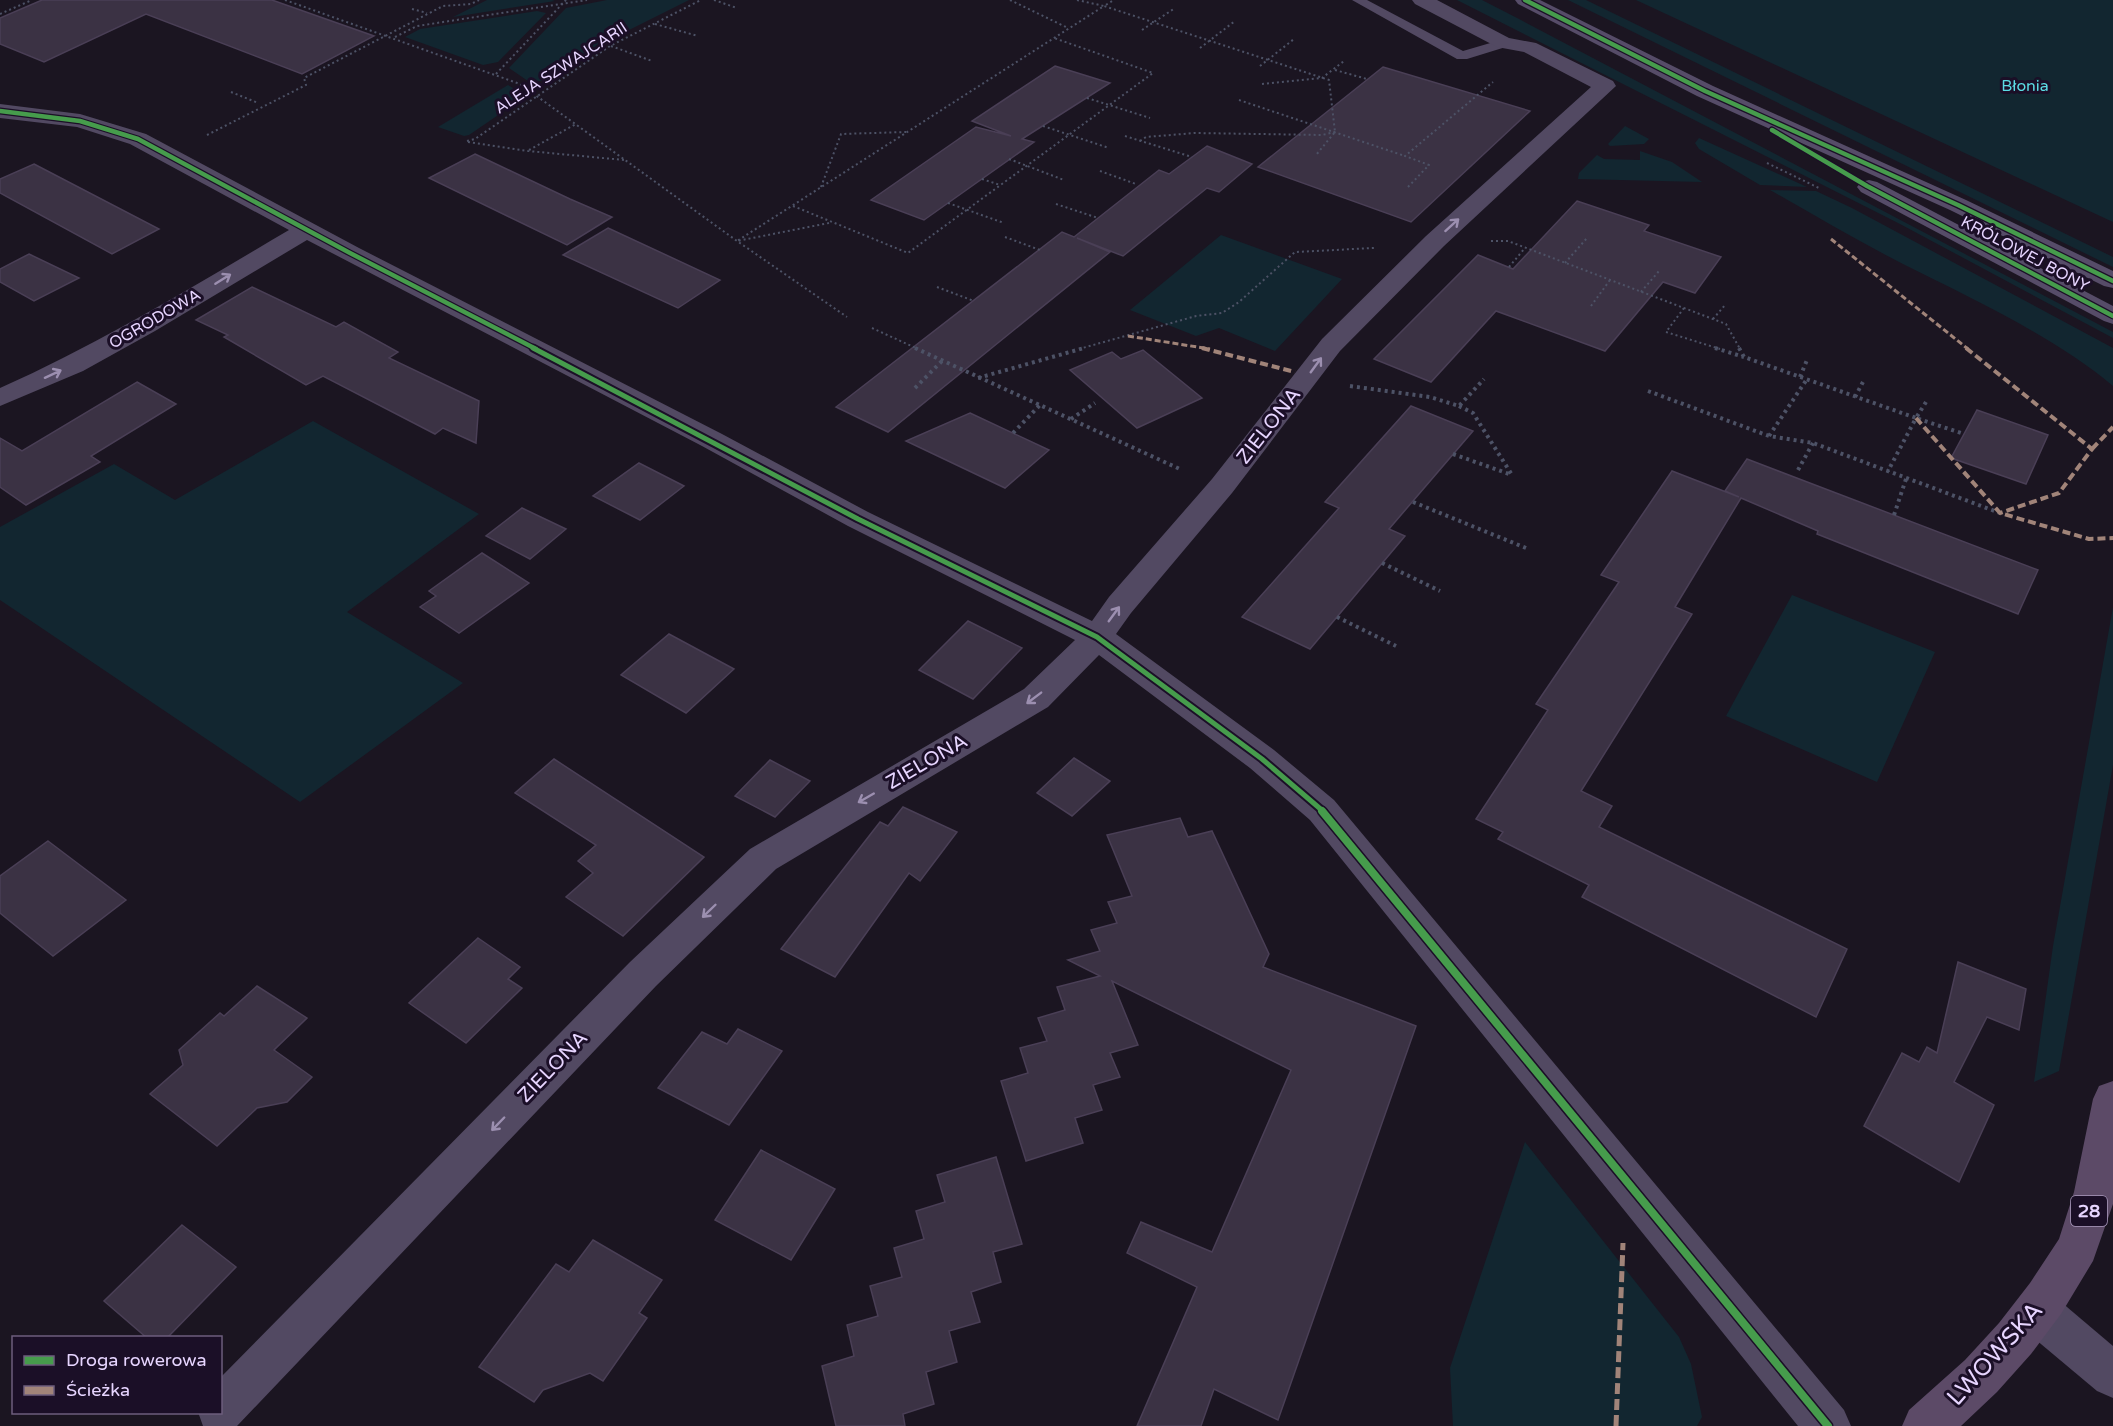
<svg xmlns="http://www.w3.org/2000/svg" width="2113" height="1426" font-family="'Varela Round',sans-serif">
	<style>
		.green { fill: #122630 }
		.building { fill: #3b3244; stroke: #4a3f56; stroke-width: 1.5 }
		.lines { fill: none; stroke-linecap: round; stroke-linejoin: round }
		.path-far1 { stroke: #4d5266; stroke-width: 2; stroke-dasharray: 2 3; stroke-linecap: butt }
		.path { stroke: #4d5266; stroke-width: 4; stroke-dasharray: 3 4; stroke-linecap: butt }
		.service { fill: #524962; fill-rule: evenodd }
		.minor { fill: #524962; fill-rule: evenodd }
		.secondary { fill: #564c68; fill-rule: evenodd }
		.primary { fill: #5c4a67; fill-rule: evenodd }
		.quiet-far2 { stroke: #a18479; stroke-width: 3; stroke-dasharray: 6 3; stroke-linecap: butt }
		.quiet-far1 { stroke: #a18479; stroke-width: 4; stroke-dasharray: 8 4; stroke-linecap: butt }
		.quiet { stroke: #a18479; stroke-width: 5; stroke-dasharray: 11 5; stroke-linecap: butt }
		.cycleway-far2-casing { stroke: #1b0f27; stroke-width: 7 }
		.cycleway-far1-casing { stroke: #1b0f27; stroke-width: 9 }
		.cycleway-casing { stroke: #1b0f27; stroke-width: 11 }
		.cycleway-far2 { stroke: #469c4c; stroke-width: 4.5 }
		.cycleway-far1 { stroke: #469c4c; stroke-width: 5 }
		.cycleway { stroke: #469c4c; stroke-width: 8 }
		.oneway { stroke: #9c8fb0 }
		.labels { text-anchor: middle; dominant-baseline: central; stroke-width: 6; stroke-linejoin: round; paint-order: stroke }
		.far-street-label { font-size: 16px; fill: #e7d5ff; stroke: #1b0f27 }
		.far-park-label { font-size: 16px; fill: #5cdce4; stroke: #1b0f27 }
		.shield { fill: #1b0f27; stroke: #aa9abe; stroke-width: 1.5 }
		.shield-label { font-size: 18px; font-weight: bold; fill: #e7d5ff }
		.street-label { font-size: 20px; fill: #e7d5ff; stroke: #1b0f27 }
		.near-street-label { font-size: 24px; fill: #e7d5ff; stroke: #1b0f27 }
	</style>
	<rect width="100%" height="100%" fill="#1b1521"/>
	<!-- green -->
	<g class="green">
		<path d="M487,0H552L555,1L453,17Z"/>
		<path d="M607,0H689L603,43L548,81H528L509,68L566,8Z"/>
		<path d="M1457,0H1482L1519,19L2113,332V338L1900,224Z"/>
		<path d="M1568,0H1586L2113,257V267Z"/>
		<path d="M1636,0H2113V222Z"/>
		<path d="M537,11L546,13L498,62L483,65L405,37L420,29Z"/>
		<path d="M508,85L526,96L469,135L464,136L438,127Z"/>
		<path d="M1625,126L1649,139L1644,144L1610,146L1608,144Z"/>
		<path d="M1699,138L1807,187L1760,185L1699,149L1695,143Z"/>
		<path d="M1640,151L1672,162L1702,182L1578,179L1579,173L1597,155L1604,159L1640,160Z"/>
		<path d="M1770,190L1816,191L1852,208L2113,348V386C2055,337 1971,298 1903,264C1858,241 1814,215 1770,190Z"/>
		<path d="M1221,235L1342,279L1275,351L1219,328L1196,336L1130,310Z"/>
		<path d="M313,421L479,514L347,612L463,683L300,802L0,600V527L114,464L175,500Z"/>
		<path d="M1792,595L1935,652L1877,782L1726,716Z"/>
		<path d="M2113,607V765L2059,1071L2034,1082L2053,946Z"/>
		<path d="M1525,1142L1679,1337L1691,1364L1702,1417L1697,1426H1453L1450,1368Z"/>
	</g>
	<!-- building -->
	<g class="building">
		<path d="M42,0H272L374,36L302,74L146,14L44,62L0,44V18Z"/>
		<path d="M1055,66L1110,83L1022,139L1034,142L924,220L871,200L976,127L1011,136L972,121Z"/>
		<path d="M1383,67L1530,111L1411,222L1258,167Z"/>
		<path d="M1207,146L1252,164L1219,192L1207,188L1123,256L1077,238L1110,252L888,432L836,407L1062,232L1074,237L1159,170L1169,174Z"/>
		<path d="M475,154L570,199L612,217L567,245L429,178Z"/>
		<path d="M34,164L159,229L112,254L0,193V179Z"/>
		<path d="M1577,201L1649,225L1644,231L1721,257L1695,293L1663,282L1605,351L1496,311L1431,382L1374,359L1478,255L1513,269Z"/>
		<path d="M608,228L720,280L678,308L563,255Z"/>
		<path d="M29,254L79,278L34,301L0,282V269Z"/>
		<path d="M252,287L336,327L344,322L398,352L389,358L479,401L476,443L443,428L435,434L323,376L306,385L224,337L228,335L196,320Z"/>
		<path d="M1143,350L1202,398L1137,428L1070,370L1112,352L1121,359Z"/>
		<path d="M137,382L176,404L91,456L100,462L26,505L0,487V438L22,451Z"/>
		<path d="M1411,406L1473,431L1389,529L1405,536L1310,649L1242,617L1339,508L1325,502Z"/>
		<path d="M1977,410L2048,435L2026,484L1951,458Z"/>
		<path d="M970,413L1049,450L1005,488L906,441Z"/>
		<path d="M1747,459L2038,570L2018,614L1817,534L1818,531L1741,498L1675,607L1692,614L1581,791L1612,806L1599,827L1847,949L1816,1017L1582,897L1589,885L1498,839L1503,832L1476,819L1548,710L1536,704L1619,582L1601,575L1672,471L1739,497L1725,491Z"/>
		<path d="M639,463L684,486L640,520L593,496Z"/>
		<path d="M522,508L566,529L530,559L486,536Z"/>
		<path d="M482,553L529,583L459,633L420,607L436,596L429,591Z"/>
		<path d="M968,621L1022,648L973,699L919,670Z"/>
		<path d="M669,634L734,669L686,713L621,675Z"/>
		<path d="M1074,758L1110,781L1072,816L1037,793Z"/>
		<path d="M554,759L704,857L623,936L566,897L593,873L578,861L596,845L515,793Z"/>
		<path d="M770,760L810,781L775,817L735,796Z"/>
		<path d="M903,807L957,832L920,881L909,873L835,977L781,949L880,822L888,826Z"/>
		<path d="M1180,818L1188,837L1212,831L1269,954L1263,967L1416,1026L1278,1420L1214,1389L1201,1426H1137L1197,1287L1127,1253L1141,1222L1212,1252L1291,1070L1112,981L1138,1045L1110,1053L1120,1077L1093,1085L1102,1110L1075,1118L1083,1143L1026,1161L1001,1081L1028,1073L1020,1048L1047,1041L1038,1018L1065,1010L1057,987L1100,976L1068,960L1100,951L1091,930L1117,923L1108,902L1132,896L1107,835Z"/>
		<path d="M48,841L126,900L53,956L0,913V876Z"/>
		<path d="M478,938L520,967L508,979L522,988L466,1043L409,1003Z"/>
		<path d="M1958,962L2026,989L2019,1030L1987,1017L1954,1082L1994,1105L1959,1182L1864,1126L1902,1053L1919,1062L1927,1047L1937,1053Z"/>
		<path d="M257,986L307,1018L274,1050L312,1077L287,1102L257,1108L217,1146L150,1094L183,1065L179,1050L220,1013L224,1016Z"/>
		<path d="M738,1029L782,1051L729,1125L658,1088L702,1032L727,1044Z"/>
		<path d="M761,1150L835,1189L791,1260L715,1220Z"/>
		<path d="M996,1157L1022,1244L993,1252L1001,1282L971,1292L980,1322L949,1331L957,1362L926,1372L934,1404L903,1414L905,1426H836L822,1366L854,1356L847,1325L878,1316L870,1286L902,1277L894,1248L924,1239L916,1211L945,1202L937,1175Z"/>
		<path d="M182,1225L236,1267L167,1338H147L104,1301Z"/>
		<path d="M593,1240L662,1280L639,1313L647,1318L603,1381L590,1373L543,1390L534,1402L479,1367L556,1264L569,1272Z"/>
	</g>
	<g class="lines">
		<!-- path-far1 -->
		<g class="path-far1">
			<path d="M285,0L520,84L737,241L847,317"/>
			<path d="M714,0L737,8"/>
			<path d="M1010,0L1068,28"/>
			<path d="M1077,0L1104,6L1114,0"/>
			<path d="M412,9L427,13"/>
			<path d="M0,14L32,0"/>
			<path d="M655,24L698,36"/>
			<path d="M1142,30L1175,8"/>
			<path d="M395,37L417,26L587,0"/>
			<path d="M611,46L652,61"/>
			<path d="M1200,48L1235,21"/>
			<path d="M1260,66L1294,39"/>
			<path d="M1335,70L1367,79"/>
			<path d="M496,74L566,0"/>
			<path d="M1262,84L1322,78L1344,61"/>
			<path d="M231,92L258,103"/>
			<path d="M1087,98L1150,118"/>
			<path d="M1239,100L1405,156"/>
			<path d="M1043,126L1109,148"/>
			<path d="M207,135L306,85L304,78L443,6L471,4L479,0"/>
			<path d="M1125,136L1192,157"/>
			<path d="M467,141L475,139L610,46L701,0"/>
			<path d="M1140,141L1146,137L1195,133L1322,135L1335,132"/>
			<path d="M468,142L528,151L624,160"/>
			<path d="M529,150L576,124"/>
			<path d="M1009,159L1064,180"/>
			<path d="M1767,163L1821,189"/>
			<path d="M1100,171L1136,184"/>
			<path d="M982,179L1000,185"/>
			<path d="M821,187L841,134L906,132"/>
			<path d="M1408,187L1429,165L1405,156L1493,82"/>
			<path d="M948,203L1004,223"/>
			<path d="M1056,204L1098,218"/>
			<path d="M793,206L908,253L1153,73L1054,38"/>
			<path d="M829,223L737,241L1104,6L1329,80L1335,132L1316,155"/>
			<path d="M1005,237L1040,250"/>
			<path d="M1491,241H1508L1726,324L1740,349"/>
			<path d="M1565,263L1587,238"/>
			<path d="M1509,267L1525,248"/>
			<path d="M937,287L974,301"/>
			<path d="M1641,292L1659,271"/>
			<path d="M1591,306L1610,280"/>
			<path d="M1684,308L1666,332L1720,349"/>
			<path d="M1713,319L1726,304"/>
			<path d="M872,328L918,349"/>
			<path d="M1079,349L1196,316L1222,313L1239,302L1295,252L1374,248"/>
		</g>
		<!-- path -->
		<g class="path">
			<path d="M915,348L1182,470"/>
			<path d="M1715,348L1744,357"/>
			<path d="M1739,348L1744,357L1916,418L1888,471"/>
			<path d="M1800,377L1807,360"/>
			<path d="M978,378L1084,348"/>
			<path d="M1350,386L1430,397L1459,406L1484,379"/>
			<path d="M915,388L942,361"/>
			<path d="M1648,391L1769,436L1813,443L2000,513"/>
			<path d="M1855,397L1864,380"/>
			<path d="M1926,402L1916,418L1964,434"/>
			<path d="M1459,406L1473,413L1512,475"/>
			<path d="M1071,419L1095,403"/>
			<path d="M1013,433L1040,405"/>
			<path d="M1769,436L1807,379"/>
			<path d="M1453,454L1512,475"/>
			<path d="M1798,470L1813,443"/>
			<path d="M1413,502L1526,548"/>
			<path d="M1894,515L1906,479"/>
			<path d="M1382,563L1440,591"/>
			<path d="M1337,617L1396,646"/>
		</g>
		<!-- service -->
		<path class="service" d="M1352,0H1367L1463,51L1504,39L1511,43L1509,46L1467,59H1457Z"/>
		<!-- minor -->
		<g class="minor">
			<path d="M1412,0H1437L1509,38L1536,43L1613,81L1616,86L1444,246L1340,351L1232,493L1131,613L1116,634L1274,750L1334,800L1844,1410L1851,1426H1798L1310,820L1250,768L1099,655L1048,707L776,869L656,986L237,1426H203L198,1412H220V1378L630,962L750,849L1024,689L1075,640L848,526L702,446L307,240L155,331L83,371L0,406V388C101,343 194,286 289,230L130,144L77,127L0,118V104L80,114L146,134L359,248L722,434L868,512L1092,621L1109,597L1212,479L1322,339L1426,236L1591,87L1524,52L1497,47L1415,4Z"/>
			<path d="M2038,1290L2054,1296L2113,1346V1398L2097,1391L2022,1328L2016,1312L2022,1296Z"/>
		</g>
		<!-- secondary -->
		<g class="secondary">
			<path d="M1515,0H1540L1713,86L1966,200L2113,271V288L2104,286L1950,210L1697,96L1518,4Z"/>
			<path d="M1869,180L1877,182L2113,306V324L2104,321L1861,192L1857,187L1861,182Z"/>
		</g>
		<!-- primary -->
		<path class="primary" d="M2113,1081V1204L2093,1261L2061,1314L2031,1354L1997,1392L1961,1426H1902L1909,1410L1965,1360L1999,1323L2030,1283L2059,1239L2074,1192L2093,1099L2099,1086Z"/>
		<!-- quiet-far2 -->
		<g class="quiet-far2">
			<path d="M1831,239L1968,349"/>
			<path d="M1128,336L1210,349"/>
		</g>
		<!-- quiet-far1 -->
		<g class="quiet-far1">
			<path d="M1202,348L1295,372"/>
			<path d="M1966,348L2092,449L2059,493L2000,513"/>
			<path d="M1916,418L2000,513L2089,539L2113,538"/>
			<path d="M2092,449L2113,427"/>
		</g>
		<!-- quiet -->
		<path class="quiet" d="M1616,1426L1623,1243"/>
		<!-- cycleway-far2 casing -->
		<g class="cycleway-far2-casing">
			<g id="cycleway-far2">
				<path d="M1525,0L1705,91L1958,205L2113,281"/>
				<path d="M0,111L80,121L138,139L350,253L536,349"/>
				<path d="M1772,130L1867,186L2113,316"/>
			</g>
		</g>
		<!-- cycleway-far1 casing -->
		<g class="cycleway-far1-casing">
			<path id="cycleway-far1" d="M533,348L858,519L1097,637L1262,759L1324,812"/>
		</g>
		<!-- cycleway casing -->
		<g class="cycleway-casing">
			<path id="cycleway" d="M1322,811L1828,1426"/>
		</g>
		<!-- cycleway-far2 -->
		<use href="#cycleway-far2" class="cycleway-far2"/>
		<!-- cycleway-far1 -->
		<use href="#cycleway-far1" class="cycleway-far1"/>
		<!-- cycleway -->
		<use href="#cycleway" class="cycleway"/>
	</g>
	<!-- one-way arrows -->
	<defs><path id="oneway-shaft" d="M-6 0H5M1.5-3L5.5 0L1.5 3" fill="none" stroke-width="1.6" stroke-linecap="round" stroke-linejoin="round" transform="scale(1.5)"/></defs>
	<g class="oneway">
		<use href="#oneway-shaft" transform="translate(1452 225) rotate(-42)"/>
		<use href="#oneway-shaft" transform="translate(223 279) rotate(-32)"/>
		<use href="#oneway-shaft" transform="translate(1316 365) rotate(-54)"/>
		<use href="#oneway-shaft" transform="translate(53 374) rotate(-25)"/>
		<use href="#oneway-shaft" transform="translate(1114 614) rotate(-54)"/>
		<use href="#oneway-shaft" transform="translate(1034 698) rotate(143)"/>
		<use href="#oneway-shaft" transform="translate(866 798) rotate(150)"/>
		<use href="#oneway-shaft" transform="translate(709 911) rotate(136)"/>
		<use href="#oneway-shaft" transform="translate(498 1124) rotate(134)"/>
	</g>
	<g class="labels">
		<!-- far-street labels -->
		<g class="far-street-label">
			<text transform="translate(561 68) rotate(-33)">ALEJA SZWAJCARII</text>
			<text transform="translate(2025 254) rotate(28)">KRÓLOWEJ BONY</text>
			<text transform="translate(155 319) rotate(-30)">OGRODOWA</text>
		</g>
		<!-- far-park labels -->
		<g class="far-park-label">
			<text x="2025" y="86">Błonia</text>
		</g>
		<!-- shield labels -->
		<rect class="shield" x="2071" y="1196" width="36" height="30" rx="4.5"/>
		<g class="shield-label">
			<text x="2089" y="1211">28</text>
		</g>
		<!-- street labels -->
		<g class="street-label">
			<text transform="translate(1269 426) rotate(-52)">ZIELONA</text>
			<text transform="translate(927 762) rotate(-30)">ZIELONA</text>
			<text transform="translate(553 1067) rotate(-46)">ZIELONA</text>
		</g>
		<!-- near-street labels -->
		<g class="near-street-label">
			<text transform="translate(1995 1354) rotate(-48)">LWOWSKA</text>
		</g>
	</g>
	<!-- legend -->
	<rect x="12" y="1336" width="210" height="78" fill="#1b0f27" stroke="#6d5e7d" stroke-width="1.5"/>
	<rect x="24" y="1356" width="30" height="9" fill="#469c4c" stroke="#6d5e7d" stroke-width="1.5"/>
	<text x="66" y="1366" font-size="18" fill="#e7d5ff">Droga rowerowa</text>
	<rect x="24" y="1386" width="30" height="9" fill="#a18479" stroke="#6d5e7d" stroke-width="1.5"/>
	<text x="66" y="1396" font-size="18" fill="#e7d5ff">Ścieżka</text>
</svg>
